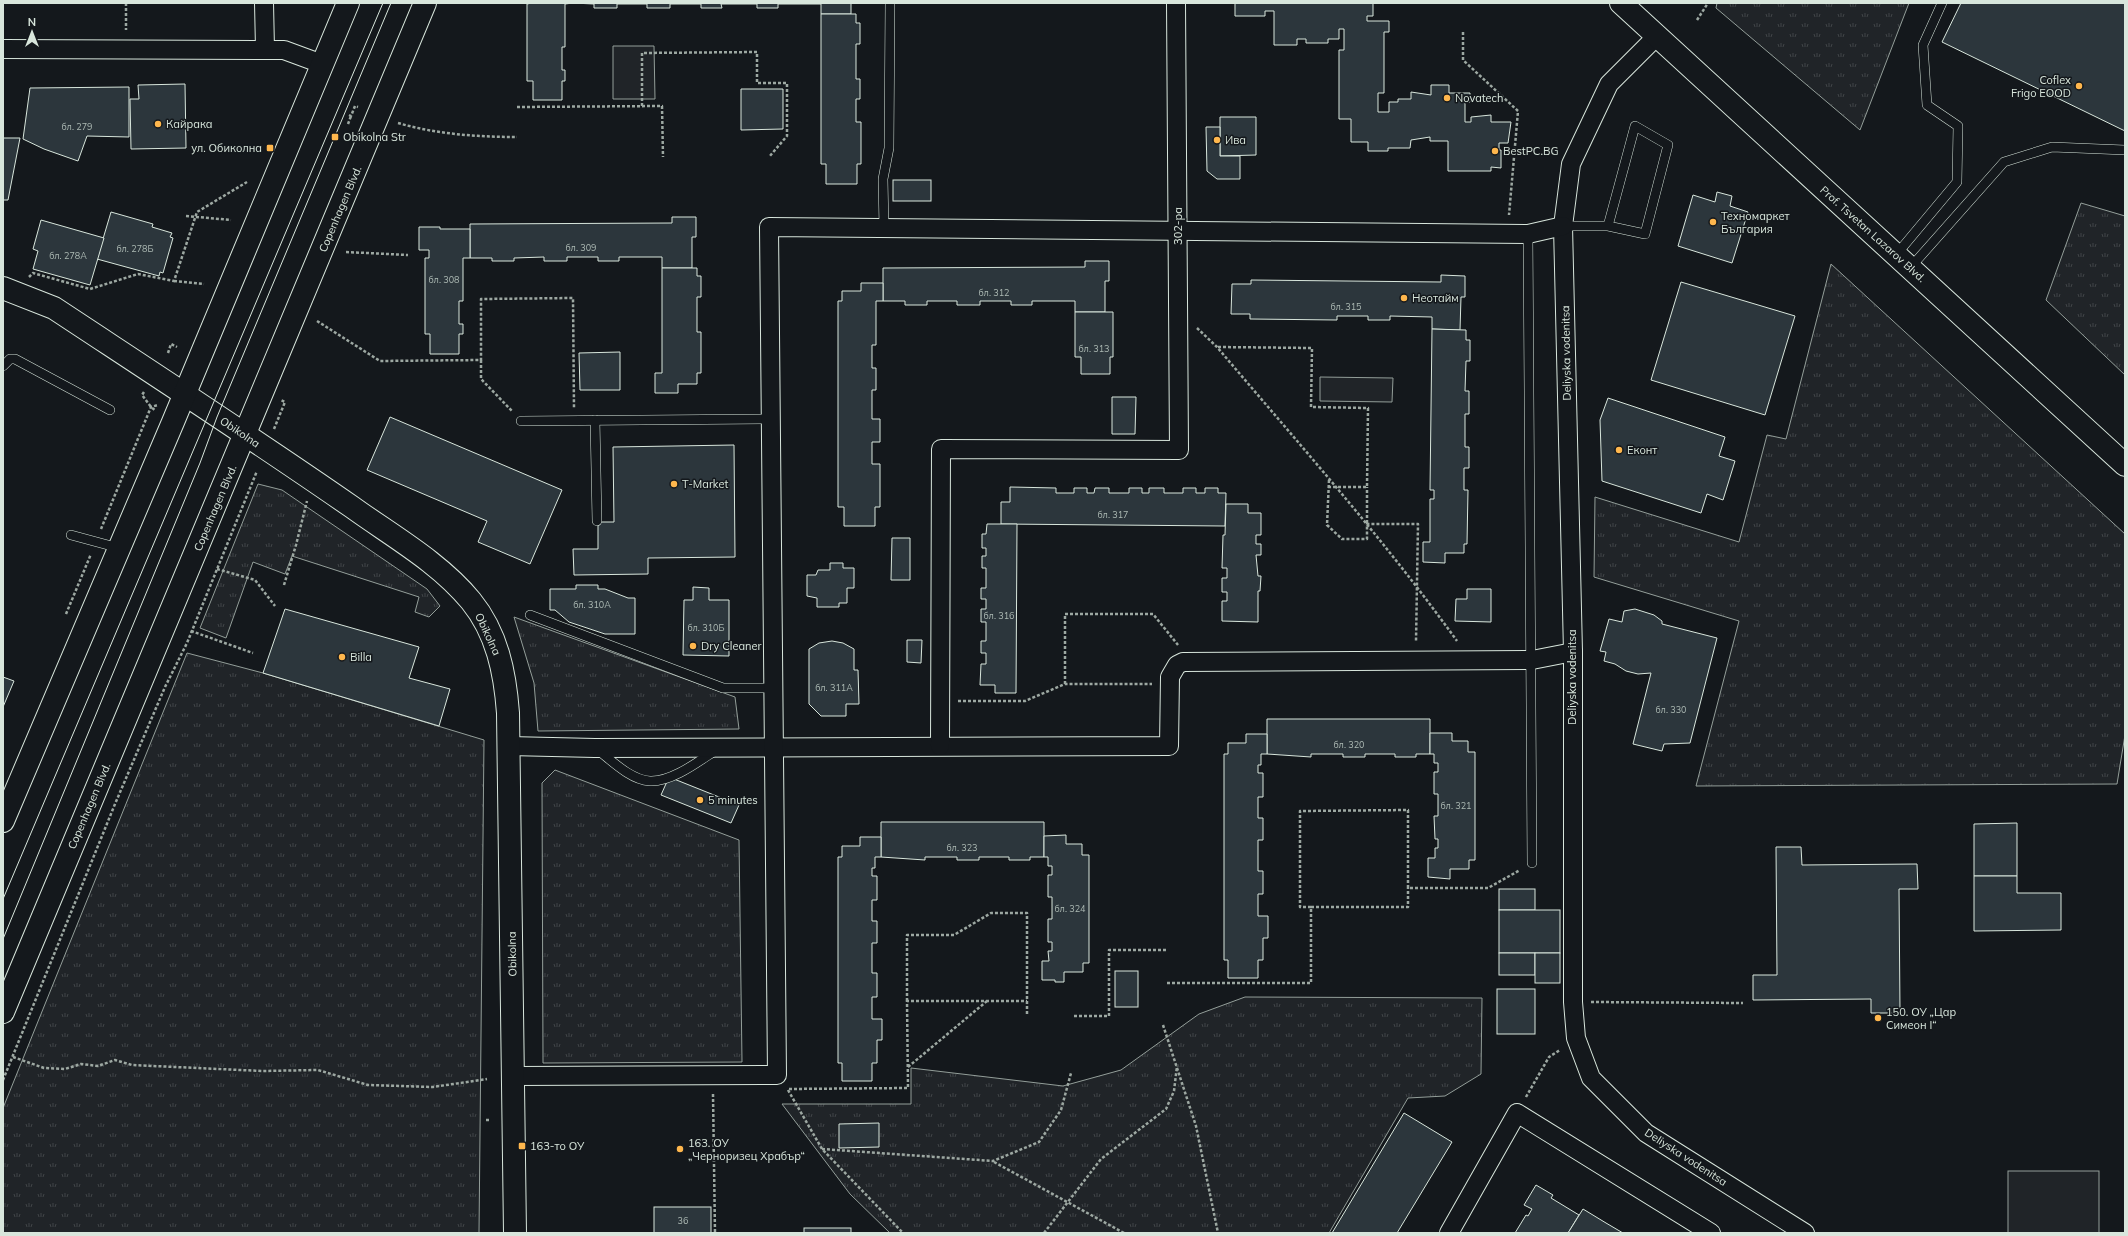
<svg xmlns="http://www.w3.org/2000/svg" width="2128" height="1236" font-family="Mulish,sans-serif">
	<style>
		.grass { fill: url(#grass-tufts); stroke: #939e99 }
		.park { fill: #202428; stroke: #939e99 }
		.building { fill: #2c363c; stroke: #d8e6dc }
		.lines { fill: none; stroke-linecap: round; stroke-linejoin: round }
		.service-casing { stroke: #d8e6dc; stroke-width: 10 }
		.minor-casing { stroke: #d8e6dc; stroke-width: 20 }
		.tertiary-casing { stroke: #d8e6dc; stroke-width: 24 }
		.secondary-casing { stroke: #d8e6dc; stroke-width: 24 }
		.path { stroke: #9da8a2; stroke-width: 2.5; stroke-dasharray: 3 2; stroke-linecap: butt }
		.service { stroke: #14181c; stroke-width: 9 }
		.minor { stroke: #14181c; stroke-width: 18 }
		.tertiary { stroke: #14181c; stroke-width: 22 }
		.secondary { stroke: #14181c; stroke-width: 22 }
		.tram { stroke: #d8e6dc; stroke-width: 1 }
		.poi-dot { fill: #ffb74d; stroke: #14181c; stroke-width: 1.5 }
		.labels { text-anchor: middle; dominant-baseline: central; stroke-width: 3; stroke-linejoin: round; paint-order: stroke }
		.number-label { font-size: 9px; fill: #adbab4 }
		.poi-label { font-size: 11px; fill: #d8e6dc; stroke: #14181c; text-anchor: start }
		.street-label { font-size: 11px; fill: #d8e6dc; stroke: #14181c }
	</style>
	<defs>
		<pattern id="grass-tufts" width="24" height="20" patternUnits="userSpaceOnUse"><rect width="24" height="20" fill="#202428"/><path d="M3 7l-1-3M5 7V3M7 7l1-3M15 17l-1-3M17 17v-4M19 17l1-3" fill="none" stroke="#404447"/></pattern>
	</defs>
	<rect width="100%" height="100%" fill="#14181c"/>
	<!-- grass -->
	<g class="grass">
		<path d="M1717,3H1909L1860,130L1716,8Z"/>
		<path d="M2081,203L2125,216V375L2046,300Z"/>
		<path d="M1831,264L2125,534V735L2117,784L1696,786L1739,621L1594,577L1595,497L1739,542L1767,435L1786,439Z"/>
		<path d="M258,484L282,490L427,589L440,606L429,617L415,612L419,597L292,556L285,574L253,562L226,638L200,628Z"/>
		<path d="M514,617L735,697L739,729L538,731L534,683Z"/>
		<path d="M187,653L263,673L484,740L479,1233H3V1108Z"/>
		<path d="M555,770L739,840L742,1062L543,1063L542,783Z"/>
		<path d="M1245,997L1482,998L1481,1074L1445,1096L1408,1098L1329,1233H890L850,1194L782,1104H911V1068L1063,1086L1121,1070L1199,1014Z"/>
	</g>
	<!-- park -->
	<g class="park">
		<path d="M613,46H654L655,99H613Z"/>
		<path d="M1320,377L1393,378L1392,402L1320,401Z"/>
		<rect x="2008" y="1171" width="91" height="62"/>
	</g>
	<!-- building -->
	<g class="building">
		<path d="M532,3H573L565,4V47H562V70H565V81H562V100H533V81H527V4Z"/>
		<path d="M573,3H851V14H821V4H778V8H757V4H721L722,8H701V4H670V8H647V4H617V8H594V4Z"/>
		<path d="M1235,3H1373V16H1367V21H1389V32H1384V93H1378V112H1389V102H1398V99H1411V92L1431,95V85H1449V93H1470V102H1465V122H1471V117L1491,115V122H1511L1508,143H1499V150H1501V168L1491,167V171H1448V141H1430V137L1411,140L1410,148H1388V151H1368V142H1351V119H1339V50H1344V29H1339V39H1328V43H1306V39H1297V45H1274V11H1265V16H1235Z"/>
		<path d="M1961,3H2125V131L1942,42Z"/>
		<path d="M821,14H856V23H860V44H856V79H860V99H856V122H861V164H857V184H826V164H821Z"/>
		<path d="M185,84L186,148L131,149L130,99H139L138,85Z"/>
		<path d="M129,87V137L87,136L78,161L44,149L23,139L30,88Z"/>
		<path d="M741,89H783V129L741,130Z"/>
		<path d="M1220,117H1256V155L1220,156Z"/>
		<path d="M1206,127H1220V156H1240V179H1217L1207,171Z"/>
		<path d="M3,138H20L8,200H3Z"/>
		<rect x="893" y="180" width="38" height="21"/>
		<path d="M1717,192L1732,196L1730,206L1748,212L1732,263L1678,246L1693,195L1715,202Z"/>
		<path d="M111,212L153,224L152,227L172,233L170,237L173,238L163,273L160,272L159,276L97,259Z"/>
		<path d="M672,217H696V237H692V268H662V257H619V261H598V257H567V261H544V257L514,258V261H492V258H470V224L672,223Z"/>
		<path d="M41,220L104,238L90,285L33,269L38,251L33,249Z"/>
		<path d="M419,227H440V229H470V258H463V301H459V324H463V334H459V354H430V334H425V258H429V250H419Z"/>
		<path d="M1085,261H1109V281H1105V312H1075V301H1032V305H1011V301H980V305H957V301H927V305H905V301H883V268L1085,267Z"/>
		<path d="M662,268H697V276H701V297H697V332H701V373H697V384H678V393H655V373H662Z"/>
		<path d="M1441,275L1465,276V297H1461L1460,330L1432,329V317L1390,316V320H1368V316H1337V320L1250,319V314H1231L1232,284H1251V280L1441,282Z"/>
		<path d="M1681,282L1795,316L1765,415L1651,380Z"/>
		<path d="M861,283H883V301H876V345H872V368H876V390H872V419H880V442H872V464H880V507H875V526H844V507H838V301H842V291H861Z"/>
		<path d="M1075,312H1113V357H1110V374H1081V357H1075Z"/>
		<path d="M1432,329L1466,330V340H1470V361H1466L1465,391H1469V414H1465V447H1469V468H1464V490H1468L1467,544H1464V553H1445V563L1423,562V542H1430V499H1434V490H1430Z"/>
		<path d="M620,352V390H580L579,353Z"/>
		<path d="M1112,397H1136L1135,434H1112Z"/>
		<path d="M1608,398L1725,437L1719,456L1735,461L1723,500L1707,494L1701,513L1602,481L1600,420Z"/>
		<path d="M390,417L562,490L530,564L478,542L487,521L367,470Z"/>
		<path d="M734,445L735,557L648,558V574L574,575L573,549H598V522H614L613,447Z"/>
		<path d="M1010,487L1056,488V493H1074V488H1087V493H1094L1095,488H1109V493H1129V488H1142V493H1149V488H1164V493H1183V488H1196V493H1205V488H1218V493H1226L1225,526L1001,524V502H1010Z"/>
		<path d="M1226,504H1248V513H1261V535H1256V544H1261V555H1256L1258,576H1261L1260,591H1258V622L1222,621V601H1227V592H1222V578H1227V568H1222L1223,535H1225Z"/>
		<path d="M987,524H1017L1016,693H995V685H980L981,664H986V653H981V641H986V622H981V609H986V599H981V588H986V568H982V556H986V548H982V534H986Z"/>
		<path d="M892,538H910V580H891Z"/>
		<path d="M830,563H843V568H854V588H847V603H839V607H817V598L807,596V575H816L818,570H830Z"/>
		<path d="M576,585H598V589H605L628,598H635V634H605L569,622L555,610H550V589H576Z"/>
		<path d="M693,587L709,588V600H729V656L683,655L684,600H693Z"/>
		<path d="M1467,589H1491V622L1455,621L1456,599H1467Z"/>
		<path d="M285,609L419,647L409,678L450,689L439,726L263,673Z"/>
		<path d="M1635,609L1654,615L1662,621V624L1717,638L1690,743L1664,744L1662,751L1633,744L1651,673L1638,674L1626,671L1615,664L1604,661L1606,652L1600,651L1609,619L1622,622L1624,611Z"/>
		<path d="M907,640H922L921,663L907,662Z"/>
		<path d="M832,641L843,643L854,649V670H858L859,704H846V716H821L809,704V649L819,643Z"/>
		<path d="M3,677L14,681L3,707Z"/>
		<path d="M1267,719H1430V754H1416V757H1395V754H1365V757H1343V754H1311V757L1267,754Z"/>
		<path d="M1430,733H1452V741H1468V752H1475V860H1469V869H1450V879L1428,877V858H1435V848H1438V839H1435L1434,816H1438V794H1434V772H1438V763H1434V754H1430Z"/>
		<path d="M1246,734H1267V754H1261V765H1258V773H1263V797H1258V818H1263V840H1258V871H1263V894H1258V916H1268V938H1263V960H1258V978H1228V960H1224V754H1228V743H1246Z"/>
		<path d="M669,777L739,805L731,823L661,795Z"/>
		<path d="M881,822H1044V857H1030V860H1009V857H979V860H957V857H925V860L881,857Z"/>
		<path d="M2017,823V876H1974V824Z"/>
		<path d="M1066,835V844H1082V855H1089V963H1083V972H1064V982H1055V980H1042V961H1049L1048,951H1052V942H1048V919H1052V897H1048V875H1052V866H1048V857H1044V836Z"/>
		<path d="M860,837H881V857H875V868H872V876H877V900H872V921H877V943H872V973H877V997H872V1019H882V1040H877V1063H872V1081H842V1063H838V857H842V846H860Z"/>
		<path d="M1776,847H1801L1802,865L1917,864L1918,889H1899L1900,1013H1871V999L1753,1000V975H1777Z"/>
		<path d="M1974,876H2017V893H2061V930L1974,931Z"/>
		<rect x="1499" y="889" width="36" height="21"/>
		<rect x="1499" y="910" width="61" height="43"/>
		<rect x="1499" y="953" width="36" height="22"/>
		<rect x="1535" y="953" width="25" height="30"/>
		<rect x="1115" y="971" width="23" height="36"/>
		<rect x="1497" y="989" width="38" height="45"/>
		<path d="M1404,1113L1452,1142L1397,1233H1332Z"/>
		<path d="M879,1123V1147L839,1148V1124Z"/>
		<path d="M1536,1185L1553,1195L1551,1198L1579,1215L1568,1233H1515L1526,1215L1528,1216L1532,1209L1524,1205Z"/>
		<rect x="654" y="1207" width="57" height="26"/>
		<path d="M1583,1209L1606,1223L1623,1233H1568Z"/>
		<rect x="804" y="1228" width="47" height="5"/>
	</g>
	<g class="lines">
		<!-- service casing -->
		<g class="service-casing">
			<g id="service">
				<path d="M1563,226H1608L1645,234L1668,145L1635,126L1608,226"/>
				<path d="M884,228L883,179L889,148L890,3"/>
				<path d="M1528,234L1532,863"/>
				<path d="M1896,255L1957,182L1958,126L1927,105L1923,45L1942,3"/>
				<path d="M1910,268L2004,162L2052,147L2125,150"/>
				<path d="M3,366L10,359H15L110,410"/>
				<path d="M595,420L597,521"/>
				<path d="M521,421L771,419"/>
				<path d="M71,535L119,548"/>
				<path d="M530,615L723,688H774"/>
				<path d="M598,750C612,761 631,780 650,781C672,782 699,761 716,750"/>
			</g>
		</g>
		<!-- minor casing -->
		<g class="minor-casing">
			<g id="minor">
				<path d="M264,3L265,49"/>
				<path d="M1657,36L1609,84L1571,164L1563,226L1573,652V1002L1576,1038L1591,1078L1646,1133L1805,1233"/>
				<path d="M3,49L284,50L322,64"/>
				<path d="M509,746L595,748L1169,746L1170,677L1177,665L1183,662L1532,660L1573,652"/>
				<path d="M940,746L941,449L1179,450L1176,3"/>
				<path d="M514,1076L777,1075L769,227L1528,234L1563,226"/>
				<path d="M1449,1233L1517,1113L1711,1233"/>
			</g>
		</g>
		<!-- tertiary casing -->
		<g class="tertiary-casing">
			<path id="tertiary" d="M3,288L54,308C154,374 254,439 352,507C392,536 439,562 471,601C497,633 505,672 508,713L515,1233"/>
		</g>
		<!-- secondary casing -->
		<g class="secondary-casing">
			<g id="secondary">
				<path d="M1621,3L2125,465"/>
				<path d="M3,821L173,422L348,3"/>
				<path d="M3,1012L425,3"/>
			</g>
		</g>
		<!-- path -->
		<g class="path">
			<path d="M126,3V30"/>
			<path d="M1697,20L1708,3"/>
			<path d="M1463,32V60L1518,111L1509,215"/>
			<path d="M642,106V53L757,52V83H787V136L769,157"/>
			<path d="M517,107L662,106L663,157"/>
			<path d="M349,115L351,116L355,106L358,107"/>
			<path d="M398,123C436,134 477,137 517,137"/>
			<path d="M348,124L351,116"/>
			<path d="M186,216L231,220"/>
			<path d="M346,252L408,255"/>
			<path d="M29,277L33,273L90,289L138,274L174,281L197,212L247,182"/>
			<path d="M174,281L204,284"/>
			<path d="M317,321L380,361L481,360V299L573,298L574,408"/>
			<path d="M1197,328L1217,347C1299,444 1383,538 1457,641"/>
			<path d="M1218,347L1312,348L1311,407L1368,408L1367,487H1328"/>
			<path d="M168,353L171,344L177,347"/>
			<path d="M481,360V379L512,411"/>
			<path d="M144,392L142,395L151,407L156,411"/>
			<path d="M274,429L285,402L281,400"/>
			<path d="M1329,480L1327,525L1342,539H1367V524H1418L1416,642"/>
			<path d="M1367,523V487"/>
			<path d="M101,529L151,407L158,405"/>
			<path d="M217,569L255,580L275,606"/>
			<path d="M284,585L296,545L307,501"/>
			<path d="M66,614L91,554"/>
			<path d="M191,631L253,653"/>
			<path d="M1065,684V614H1153L1178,645"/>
			<path d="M958,701H1025L1065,684H1152"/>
			<path d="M1311,907H1300V811L1408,810V888H1488L1520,870"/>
			<path d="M1167,983H1311V907H1408V888"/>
			<path d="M907,1001V935H954L991,913H1027V1016"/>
			<path d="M1591,1002L1743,1003"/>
			<path d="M1074,1016H1109V950H1168"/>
			<path d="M1163,1025L1196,1126L1218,1233"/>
			<path d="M13,1057L44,1068L65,1069L81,1064L98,1066L115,1060L132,1065L262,1071L318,1070L368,1085L433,1087L487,1079"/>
			<path d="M908,1067L987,1001"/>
			<path d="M3,1080L115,804L165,687L187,643L257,471"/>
			<path d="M789,1089L908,1088L907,1001H1027"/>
			<path d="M788,1090L822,1149L903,1233"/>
			<path d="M713,1094L715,1233"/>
			<path d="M1526,1097L1549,1057L1560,1050"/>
			<path d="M486,1120H490"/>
			<path d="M822,1149L993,1161L1039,1142L1061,1110L1071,1073"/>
			<path d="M994,1162L1124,1233"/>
			<path d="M1044,1233L1101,1159L1166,1109L1174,1091L1177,1066"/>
		</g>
		<!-- service -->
		<use href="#service" class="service"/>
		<!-- minor -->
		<use href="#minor" class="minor"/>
		<!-- tertiary -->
		<use href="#tertiary" class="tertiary"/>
		<!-- secondary -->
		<use href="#secondary" class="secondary"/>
		<!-- tram -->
		<g class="tram">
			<path d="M3,899L383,3"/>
			<path d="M3,939L200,463L217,417L391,3"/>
		</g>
	</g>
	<!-- markers -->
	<g class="poi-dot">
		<circle cx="2079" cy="86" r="4"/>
		<circle cx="1447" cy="98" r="4"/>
		<circle cx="158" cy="124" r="4"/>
		<rect x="331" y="133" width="8" height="8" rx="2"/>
		<circle cx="1217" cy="140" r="4"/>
		<rect x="266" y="144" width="8" height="8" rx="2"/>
		<circle cx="1495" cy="151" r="4"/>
		<circle cx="1713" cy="222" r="4"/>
		<circle cx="1404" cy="298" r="4"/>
		<circle cx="1619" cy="450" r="4"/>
		<circle cx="674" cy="484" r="4"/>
		<circle cx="693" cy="646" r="4"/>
		<circle cx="342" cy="657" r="4"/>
		<circle cx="700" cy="800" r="4"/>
		<circle cx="1878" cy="1018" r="4"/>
		<rect x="518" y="1142" width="8" height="8" rx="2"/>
		<circle cx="680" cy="1149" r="4"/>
	</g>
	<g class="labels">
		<!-- number labels -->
		<g class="number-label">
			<text x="77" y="126">бл. 279</text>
			<text x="581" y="247">бл. 309</text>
			<text x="135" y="248">бл. 278Б</text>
			<text x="68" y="255">бл. 278А</text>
			<text x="444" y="279">бл. 308</text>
			<text x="994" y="292">бл. 312</text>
			<text x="1346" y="306">бл. 315</text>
			<text x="1094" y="348">бл. 313</text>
			<text x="1113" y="514">бл. 317</text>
			<text x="592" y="604">бл. 310А</text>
			<text x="999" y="615">бл. 316</text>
			<text x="706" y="627">бл. 310Б</text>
			<text x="834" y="687">бл. 311А</text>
			<text x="1671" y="709">бл. 330</text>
			<text x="1349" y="744">бл. 320</text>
			<text x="1456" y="805">бл. 321</text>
			<text x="962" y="847">бл. 323</text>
			<text x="1070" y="908">бл. 324</text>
			<text x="683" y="1220">36</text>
		</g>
		<!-- poi labels -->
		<g class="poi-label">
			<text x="2071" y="80" text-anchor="end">Coflex<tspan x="2071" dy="13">Frigo EOOD</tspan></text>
			<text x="1455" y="98">Novatech</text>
			<text x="166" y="124">Кайрака</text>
			<text x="343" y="137">Obikolna Str</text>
			<text x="1225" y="140">Ива</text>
			<text x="262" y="148" text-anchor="end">ул. Обиколна</text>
			<text x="1503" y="151">BestPC.BG</text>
			<text x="1721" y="216">Техномаркет<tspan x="1721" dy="13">България</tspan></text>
			<text x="1412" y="298">Неотайм</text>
			<text x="1627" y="450">Еконт</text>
			<text x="682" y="484">T-Market</text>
			<text x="701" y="646">Dry Cleaner</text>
			<text x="350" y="657">Billa</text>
			<text x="708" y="800">5 minutes</text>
			<text x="1886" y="1012">150. ОУ „Цар<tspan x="1886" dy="13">Симеон I“</tspan></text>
			<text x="688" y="1143">163. ОУ<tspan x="688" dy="13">„Черноризец Храбър“</tspan></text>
			<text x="530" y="1146">163-то ОУ</text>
		</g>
		<!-- street labels -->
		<g class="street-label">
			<text transform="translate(340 209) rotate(-67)">Copenhagen Blvd.</text>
			<text transform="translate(1178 226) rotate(-90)">302-ра</text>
			<text transform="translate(1873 234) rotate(42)">Prof. Tsvetan Lazarov Blvd.</text>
			<text transform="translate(1566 353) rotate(-91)">Deliyska vodenitsa</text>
			<text transform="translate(240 432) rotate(34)">Obikolna</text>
			<text transform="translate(215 508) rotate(-67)">Copenhagen Blvd.</text>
			<text transform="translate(488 634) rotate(65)">Obikolna</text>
			<text transform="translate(1572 677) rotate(-90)">Deliyska vodenitsa</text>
			<text transform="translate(89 806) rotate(-67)">Copenhagen Blvd.</text>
			<text transform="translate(512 954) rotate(-91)">Obikolna</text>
			<text transform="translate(1686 1157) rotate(33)">Deliyska vodenitsa</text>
		</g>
	</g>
	<!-- border -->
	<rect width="2128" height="1236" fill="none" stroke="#d8e6dc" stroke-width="8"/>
	<!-- north arrow -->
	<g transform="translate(32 32)" stroke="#14181c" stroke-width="3" paint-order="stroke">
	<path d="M0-3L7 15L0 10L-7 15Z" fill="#d8e6dc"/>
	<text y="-6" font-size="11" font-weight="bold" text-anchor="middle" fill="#d8e6dc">N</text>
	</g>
</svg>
